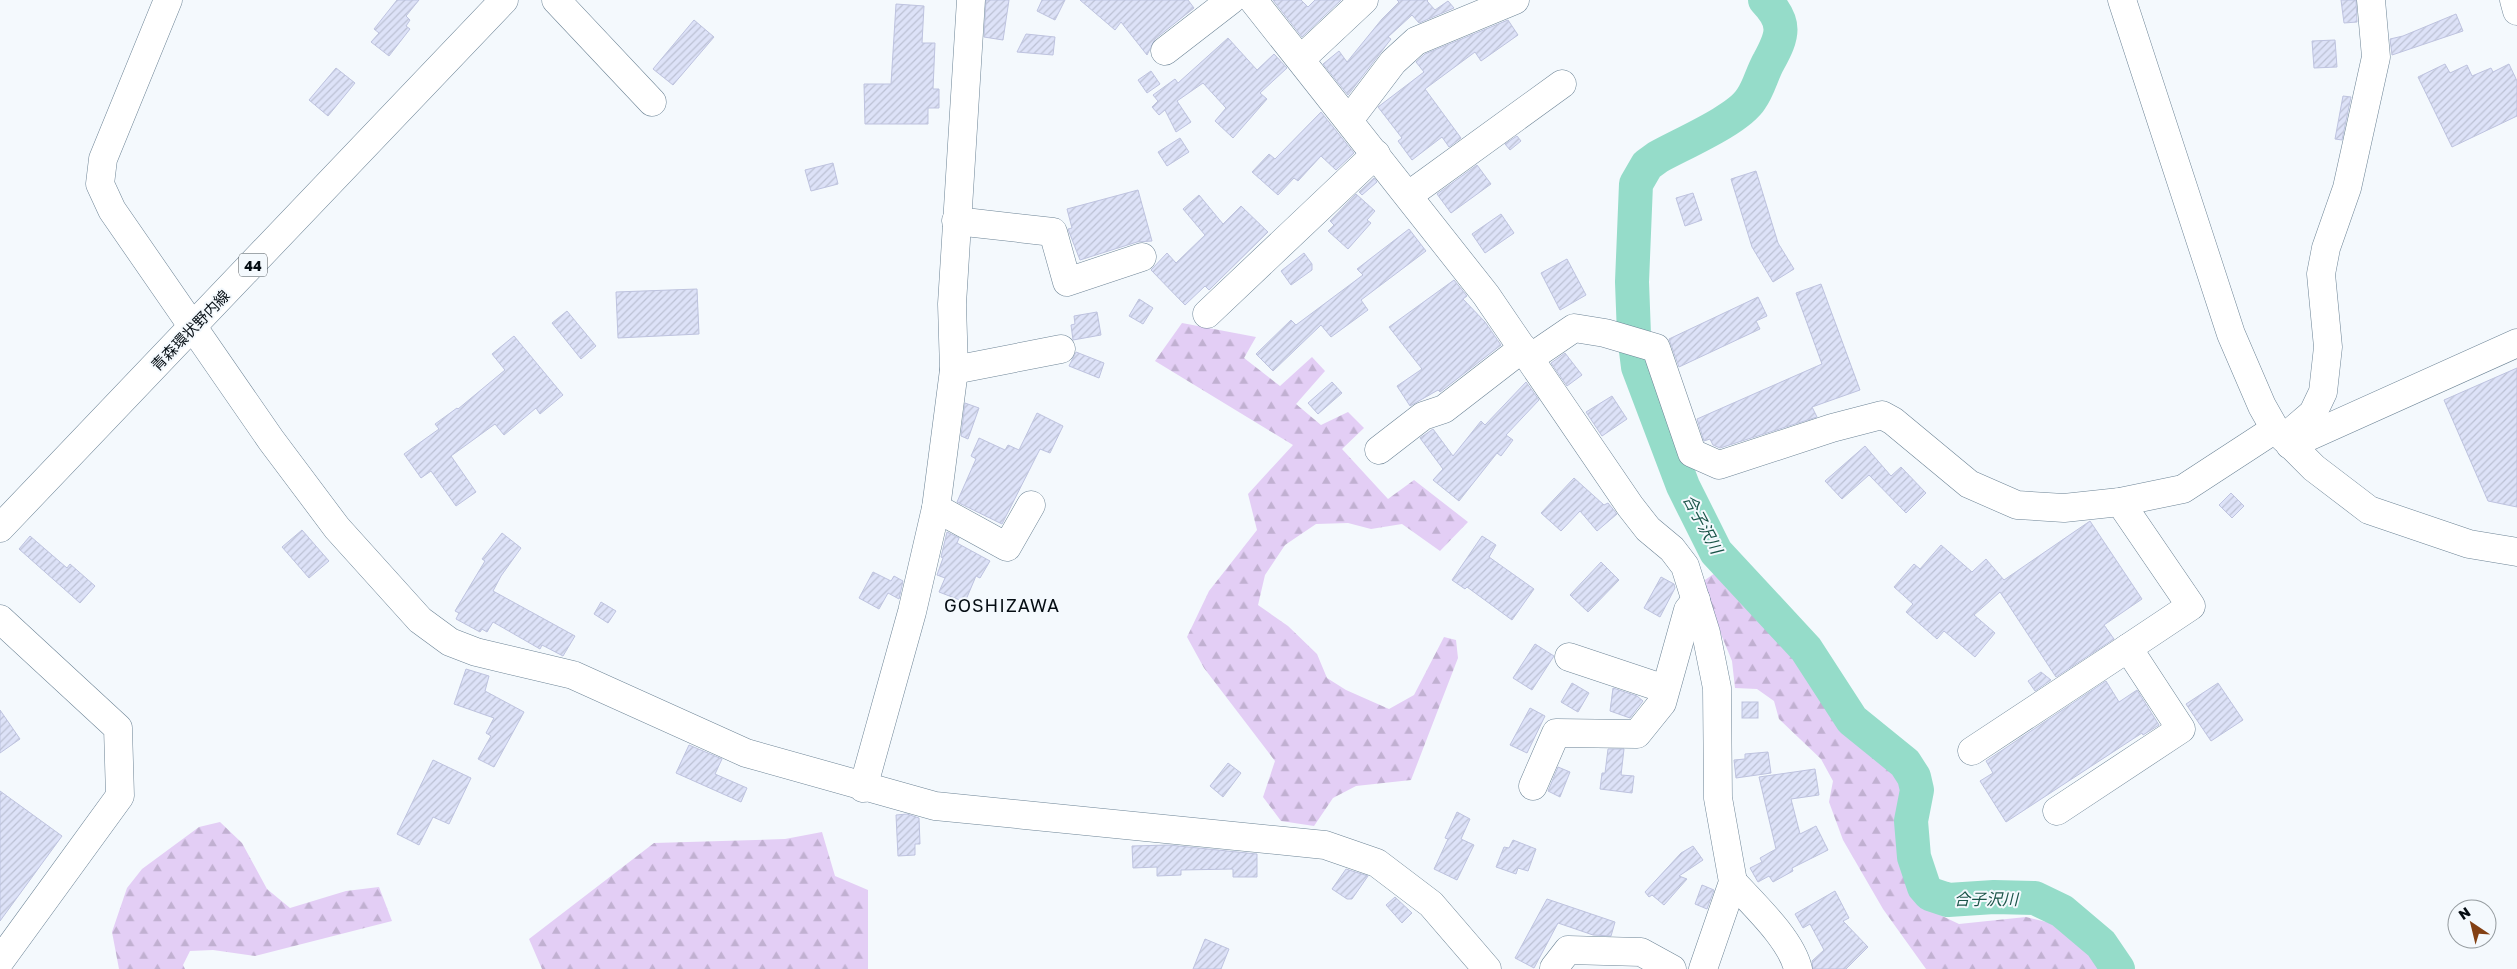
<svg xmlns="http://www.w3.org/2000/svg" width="2517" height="969" font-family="'Golos Text','Noto Sans JP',sans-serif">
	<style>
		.forest { fill: url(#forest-firs) }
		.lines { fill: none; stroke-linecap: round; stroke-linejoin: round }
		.river { stroke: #95dcc9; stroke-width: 34 }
		.building { fill: url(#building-hatch); stroke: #bec3df }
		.minor-casing { stroke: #6d8496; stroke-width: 29 }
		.major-casing { stroke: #6d8496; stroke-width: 29 }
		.minor { stroke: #fff; stroke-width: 28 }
		.major { stroke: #fff; stroke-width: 28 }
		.labels { text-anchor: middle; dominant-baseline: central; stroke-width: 4; stroke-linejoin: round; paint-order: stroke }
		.shield { fill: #f4f9fd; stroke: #4d5459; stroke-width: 1 }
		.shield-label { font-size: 14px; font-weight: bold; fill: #050d13 }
		.street-label { font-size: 15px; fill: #050d13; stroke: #f4f9fd }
		.water-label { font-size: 16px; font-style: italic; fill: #1a5448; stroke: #f4f9fd }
		.quarter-label { font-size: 18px; letter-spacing: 1px; fill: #050d13; stroke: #f4f9fd }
	</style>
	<defs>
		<pattern id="forest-firs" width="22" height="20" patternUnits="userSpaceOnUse" patternTransform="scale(1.25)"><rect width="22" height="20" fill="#e3cef5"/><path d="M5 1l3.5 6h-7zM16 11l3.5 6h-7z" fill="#c1b0d1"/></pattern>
		<pattern id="building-hatch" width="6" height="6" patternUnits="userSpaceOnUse" patternTransform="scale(1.25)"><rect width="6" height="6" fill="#dde2f8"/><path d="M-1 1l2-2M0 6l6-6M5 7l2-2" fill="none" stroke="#bcc1d4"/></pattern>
	</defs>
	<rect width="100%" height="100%" fill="#f4f9fd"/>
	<!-- forest -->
	<g class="forest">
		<path d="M1182,323L1256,337L1244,358L1280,386L1312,357L1325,371L1296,404L1321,425L1348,412L1364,428L1342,449L1388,499L1414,480L1468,522L1440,551L1402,524L1371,529L1348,523L1316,524L1285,545L1265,575L1258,605L1288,626L1317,654L1327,678L1346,690L1389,709L1414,695L1444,637L1456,640L1458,658L1411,780L1356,786L1333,798L1314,826L1281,821L1263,797L1275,761L1204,668L1187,637L1209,591L1257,530L1248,494L1293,445L1155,361Z"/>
		<path d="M1715,573L1745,599L1808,670L1861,736L1897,760L1910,792L1903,818L1900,852L1919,905L1959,924L2026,917L2059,925L2086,949L2101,969H1926L1883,909L1843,840L1829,802L1833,781L1821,759L1779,719L1774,701L1757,689L1735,688L1732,661L1705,595V580Z"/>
		<path d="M220,822L242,843L267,889L290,908L346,891L379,887L392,921L255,956L213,950L190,951L183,965L185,969H119L112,932L127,888L142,869L199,827Z"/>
		<path d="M822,832L835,876L868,890V969H542L529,939L654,843L785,839Z"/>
	</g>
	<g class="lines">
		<!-- river -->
		<path class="river" d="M1765,0C1787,23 1783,35 1769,61C1762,73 1759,88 1751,99C1738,120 1681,144 1658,157L1647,165L1636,184L1632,282L1634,335L1638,367L1683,486L1716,552L1806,649L1852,720L1905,763L1914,777L1917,790L1911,821L1914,857L1924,887L1930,894L1948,900L1994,897L2035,898L2062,911L2101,944L2118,969"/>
	</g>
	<!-- building -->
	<g class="building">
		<path d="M397,0H419L406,16L410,20L406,26L410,29L389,56L371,42L379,33L374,29Z"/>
		<path d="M986,0H1009L1003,40L984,37Z"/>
		<path d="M1042,0H1065L1055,20L1037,11Z"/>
		<path d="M1080,0H1188L1194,8L1155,39L1147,55L1121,22L1115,30Z"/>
		<path d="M1273,0H1301L1308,7L1315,0H1341L1302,37Z"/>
		<path d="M1397,0H1428L1427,1L1435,10L1448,1L1454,8L1419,23L1412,15L1388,37L1391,39L1348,95L1323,64L1339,51L1347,62L1382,19L1399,2Z"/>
		<path d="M2341,0H2356L2357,22L2344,23Z"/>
		<path d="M896,4L924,6L922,43H935L933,89H939V108H928V124H865L864,84H891Z"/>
		<path d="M2456,14L2463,31L2392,55L2390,39L2403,36Z"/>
		<path d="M694,20L714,37L673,85L653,69Z"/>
		<path d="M1508,20L1518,35L1481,61L1475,52L1425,89L1461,138L1449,147L1442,137L1412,160L1398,141L1402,138L1378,107L1424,72L1416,62L1425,54Z"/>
		<path d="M1026,34L1055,37L1053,55L1017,52Z"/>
		<path d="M1228,38L1257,70L1274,54L1287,68L1260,93L1267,99L1233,138L1215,121L1226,108L1203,83L1177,101L1191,122L1176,132L1165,110L1159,115L1152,107L1158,101L1153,95L1175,79L1178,83Z"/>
		<path d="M2335,40L2337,67L2314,68L2312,41Z"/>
		<path d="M2445,64L2450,73L2467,65L2472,76L2491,68L2493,72L2509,64L2517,81V116L2452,147L2418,77Z"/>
		<path d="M336,68L355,83L328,116L309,100Z"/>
		<path d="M1151,71L1160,84L1147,93L1138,80Z"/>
		<path d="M2343,96L2351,97L2342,140L2335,139Z"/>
		<path d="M1321,112L1354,153L1336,170L1321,156L1298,181L1294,178L1278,195L1252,172L1269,154L1275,159Z"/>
		<path d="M1517,136L1521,141L1510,150L1505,144Z"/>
		<path d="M1180,138L1189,152L1167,166L1158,152Z"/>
		<path d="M833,163L838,184L811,191L805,170Z"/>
		<path d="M1477,165L1491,184L1451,213L1437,194Z"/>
		<path d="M1756,171L1778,243L1794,269L1773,282L1752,247L1731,179Z"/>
		<path d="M1374,178L1377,182L1362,195L1359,192Z"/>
		<path d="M1138,190L1152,241L1137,242L1080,260L1068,229L1072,228L1067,209Z"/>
		<path d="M1693,193L1702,220L1685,226L1676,198Z"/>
		<path d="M1356,194L1375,211L1367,220L1371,223L1348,249L1328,231L1334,225L1330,221Z"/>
		<path d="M1199,195L1223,224L1241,206L1268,232L1209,290L1205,286L1185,305L1151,270L1167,253L1176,263L1205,235L1183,209Z"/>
		<path d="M1501,214L1514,233L1485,253L1472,234Z"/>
		<path d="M1409,229L1426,251L1361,300L1368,310L1331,337L1321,325L1273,371L1256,354L1291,320L1296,325L1363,275L1357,269Z"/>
		<path d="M1304,253L1312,264V270L1291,285L1281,271Z"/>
		<path d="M1567,259L1586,295L1560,310L1541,273Z"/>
		<path d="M1454,280L1467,296L1463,299L1485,322L1501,345L1440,392L1438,390L1410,406L1397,386L1422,369L1389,327Z"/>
		<path d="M1821,284L1860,390L1812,407L1817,417L1720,448L1713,445L1710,439L1704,441L1697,419L1822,364L1796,293Z"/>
		<path d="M697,289L699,334L618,338L616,292Z"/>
		<path d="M1758,297L1767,316L1756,321L1760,329L1679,367L1669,339Z"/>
		<path d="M1139,299L1153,308L1143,324L1129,316Z"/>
		<path d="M567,311L596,346L581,359L552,323Z"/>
		<path d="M1097,312L1101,335L1073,340L1071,325L1075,324L1074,316Z"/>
		<path d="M514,336L563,395L540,414L536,408L504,435L495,424L451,456L476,492L456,506L431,471L421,478L404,454L439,429L435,424L457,408L458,409L505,370L492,354Z"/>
		<path d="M1076,352L1104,363L1099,378L1069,366Z"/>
		<path d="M1565,353L1582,375L1567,386L1551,363Z"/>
		<path d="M2517,368V507L2488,501L2444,400Z"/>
		<path d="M1332,382L1342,393L1318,414L1308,403Z"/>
		<path d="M1526,382L1539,400L1506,435L1513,440L1501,456L1497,453L1459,501L1433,480L1443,469L1420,438L1433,429L1453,456L1481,421L1485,425Z"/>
		<path d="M1612,396L1627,419L1602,436L1586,412Z"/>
		<path d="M965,403L979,408L968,439L961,436Z"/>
		<path d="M1037,413L1063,426L1050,453L1040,449L1002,524L957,502L976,459L971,456L979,438L1005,450L1008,445L1019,450Z"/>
		<path d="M1865,446L1891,476L1901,467L1926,493L1906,513L1869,475L1842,499L1825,481Z"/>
		<path d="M1574,478L1604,505L1608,503L1617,514L1597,531L1580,511L1561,531L1541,513Z"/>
		<path d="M2231,493L2244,506L2232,518L2219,505Z"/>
		<path d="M2090,521L2142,599L2104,625L2114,639L2056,677L2000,592L1974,615L1995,633L1975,657L1944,631L1937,639L1906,612L1913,604L1894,587L1914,564L1920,569L1941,545L1972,572L1986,559L2004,580Z"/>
		<path d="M302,530L329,561L309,578L282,547Z"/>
		<path d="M947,532L959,538L957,543L990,561L980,578L976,576L965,602L939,592L945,578L937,575L943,558L941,557Z"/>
		<path d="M502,533L521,548L501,576L493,591L575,636L563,656L542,645L540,649L493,622L487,632L482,629L480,632L456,619L459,613L455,611L485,561L482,559Z"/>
		<path d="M30,536L67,568L70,564L95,586L80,603L19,549Z"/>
		<path d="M1482,536L1496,545L1489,557L1534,589L1512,620L1467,587L1465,589L1452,580Z"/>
		<path d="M1601,562L1619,580L1588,612L1570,595Z"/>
		<path d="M873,572L891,581L894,576L903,581L899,599L888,593L879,609L859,598Z"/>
		<path d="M1661,577L1674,584L1675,588L1660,617L1644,608Z"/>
		<path d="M601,602L616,611L608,623L594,614Z"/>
		<path d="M1535,644L1554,656L1532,690L1513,678Z"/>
		<path d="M466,669L489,676L485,691L524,712L494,767L478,759L491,736L486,733L494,718L454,704Z"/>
		<path d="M2041,672L2051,680L2035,691L2028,681Z"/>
		<path d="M2106,681L2119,702L2137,690L2159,725L2143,735L2142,733L2006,822L1980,781L1993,773L1986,761Z"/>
		<path d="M1572,683L1589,693L1578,712L1561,702Z"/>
		<path d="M2218,683L2243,720L2211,741L2186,704Z"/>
		<path d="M1613,688L1637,696L1643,701L1630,718L1610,711Z"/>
		<rect x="1742" y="702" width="16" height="16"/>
		<path d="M1530,708L1545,716L1527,753L1510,745Z"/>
		<path d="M0,710L20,739L0,753Z"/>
		<path d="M689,745L722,759L715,774L747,788L741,802L676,773Z"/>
		<path d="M1608,749H1624L1621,775L1634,776L1632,793L1600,789L1602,773H1605Z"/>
		<path d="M1768,752L1771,773L1736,778L1734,760L1745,759V754Z"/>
		<path d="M433,760L471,778L449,824L433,817L419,845L397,834Z"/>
		<path d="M1228,763L1241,773L1223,797L1210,786Z"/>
		<path d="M1558,767L1570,772L1560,797L1548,791Z"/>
		<path d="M1815,769L1819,795L1791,799L1800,834L1816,826L1828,850L1792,868L1793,871L1773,882L1769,876L1758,882L1750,868L1762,862L1760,858L1776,849L1759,777Z"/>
		<path d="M0,791L62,836L0,921Z"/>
		<path d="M1457,812L1470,819L1461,839L1474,845L1457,880L1434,869L1448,839L1445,838Z"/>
		<path d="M907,814L919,818L920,844H915V855L898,856L896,815Z"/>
		<path d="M1513,840L1536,849L1528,871L1518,868L1516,874L1496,867L1504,847L1509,848Z"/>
		<path d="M1169,845L1257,854V877H1233V869L1181,870V875L1157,876V867L1133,868L1132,846Z"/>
		<path d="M1693,846L1703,860L1679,876L1687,879L1664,905L1652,895L1649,897L1645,892L1681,853Z"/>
		<path d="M1346,869L1368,876L1352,899H1347L1332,889Z"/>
		<path d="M1702,885L1714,890L1707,909L1695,904Z"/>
		<path d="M1835,891L1849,918L1843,921L1868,947L1846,969H1813L1812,961L1824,950L1810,924L1803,928L1795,914Z"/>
		<path d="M1395,897L1412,913L1402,923L1386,905Z"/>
		<path d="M1547,899L1615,922L1611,936L1593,935L1558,923L1534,968L1515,958Z"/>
		<path d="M1205,939L1229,949L1221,969H1193Z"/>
	</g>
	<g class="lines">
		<!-- minor casing -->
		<g class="minor-casing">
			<g id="minor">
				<path d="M168,0L103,159L100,184L112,210L271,440L337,528L420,620L450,642L476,652L573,675L746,753L935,806L1325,845L1377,863L1431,904L1487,969"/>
				<path d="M556,0L652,102"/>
				<path d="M1253,0L1486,295L1630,506L1648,529L1672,549L1685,566L1706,633L1717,688L1718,798L1733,882L1703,969"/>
				<path d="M2122,0L2231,334L2262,406L2275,429L2314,468L2369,510L2469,544L2517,552"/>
				<path d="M2514,0L2517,11"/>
				<path d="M1165,51L1231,0"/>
				<path d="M1301,59L1364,0"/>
				<path d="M1349,120L1393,62L1416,41L1515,0"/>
				<path d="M1409,195L1562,84"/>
				<path d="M956,221L1053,232L1067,282L1142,257"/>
				<path d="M1207,314L1376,154"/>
				<path d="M1530,358L1574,328L1605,333L1656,348L1692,453L1719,465L1832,428L1882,415L1893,421L1969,484L2017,505L2064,508L2120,502L2183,489L2275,429"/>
				<path d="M954,370L1061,349"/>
				<path d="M2284,438L2313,413L2323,392L2328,347L2321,274L2326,248L2347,188L2376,57L2371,0"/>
				<path d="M2290,445L2517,343"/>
				<path d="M1379,450L1423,416L1444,409L1523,348"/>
				<path d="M2120,502L2191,606L2128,648"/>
				<path d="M936,508L1007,547L1031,505"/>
				<path d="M0,619L118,728L120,796L0,961"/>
				<path d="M1569,657L1665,689"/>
				<path d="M1972,751L2128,648L2181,729L2057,811"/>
				<path d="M1533,786L1556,733L1637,734L1662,703L1688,610L1696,600"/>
				<path d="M863,788L912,612L936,508L954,370L952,304L971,0"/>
				<path d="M1733,882C1754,905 1791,939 1798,969"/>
				<path d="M1554,968L1568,950L1641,952L1672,969"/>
			</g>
		</g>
		<!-- major casing -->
		<g class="major-casing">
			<path id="major" d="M0,528L504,0"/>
		</g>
		<!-- minor -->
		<use href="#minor" class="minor"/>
		<!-- major -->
		<use href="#major" class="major"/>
	</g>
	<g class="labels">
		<!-- shield labels -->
		<rect class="shield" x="239" y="253.5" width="28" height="23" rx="4"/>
		<g class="shield-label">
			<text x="253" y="265">44</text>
		</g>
		<!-- street labels -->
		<g class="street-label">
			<text transform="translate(190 330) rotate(-46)">青森環状野内線</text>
		</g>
		<!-- water labels -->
		<g class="water-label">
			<text transform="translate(1703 524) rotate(62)">合子沢川</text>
			<text x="1986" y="899">合子沢川</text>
		</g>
		<!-- quarter labels -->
		<g class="quarter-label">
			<text x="1002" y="605">GOSHIZAWA</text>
		</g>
	</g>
	<!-- north arrow -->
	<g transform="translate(2472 924) rotate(325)"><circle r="24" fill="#f4f9fd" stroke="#949b9f"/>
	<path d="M0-4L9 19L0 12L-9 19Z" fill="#834013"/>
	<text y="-8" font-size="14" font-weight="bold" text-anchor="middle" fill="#050d13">N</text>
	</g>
</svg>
